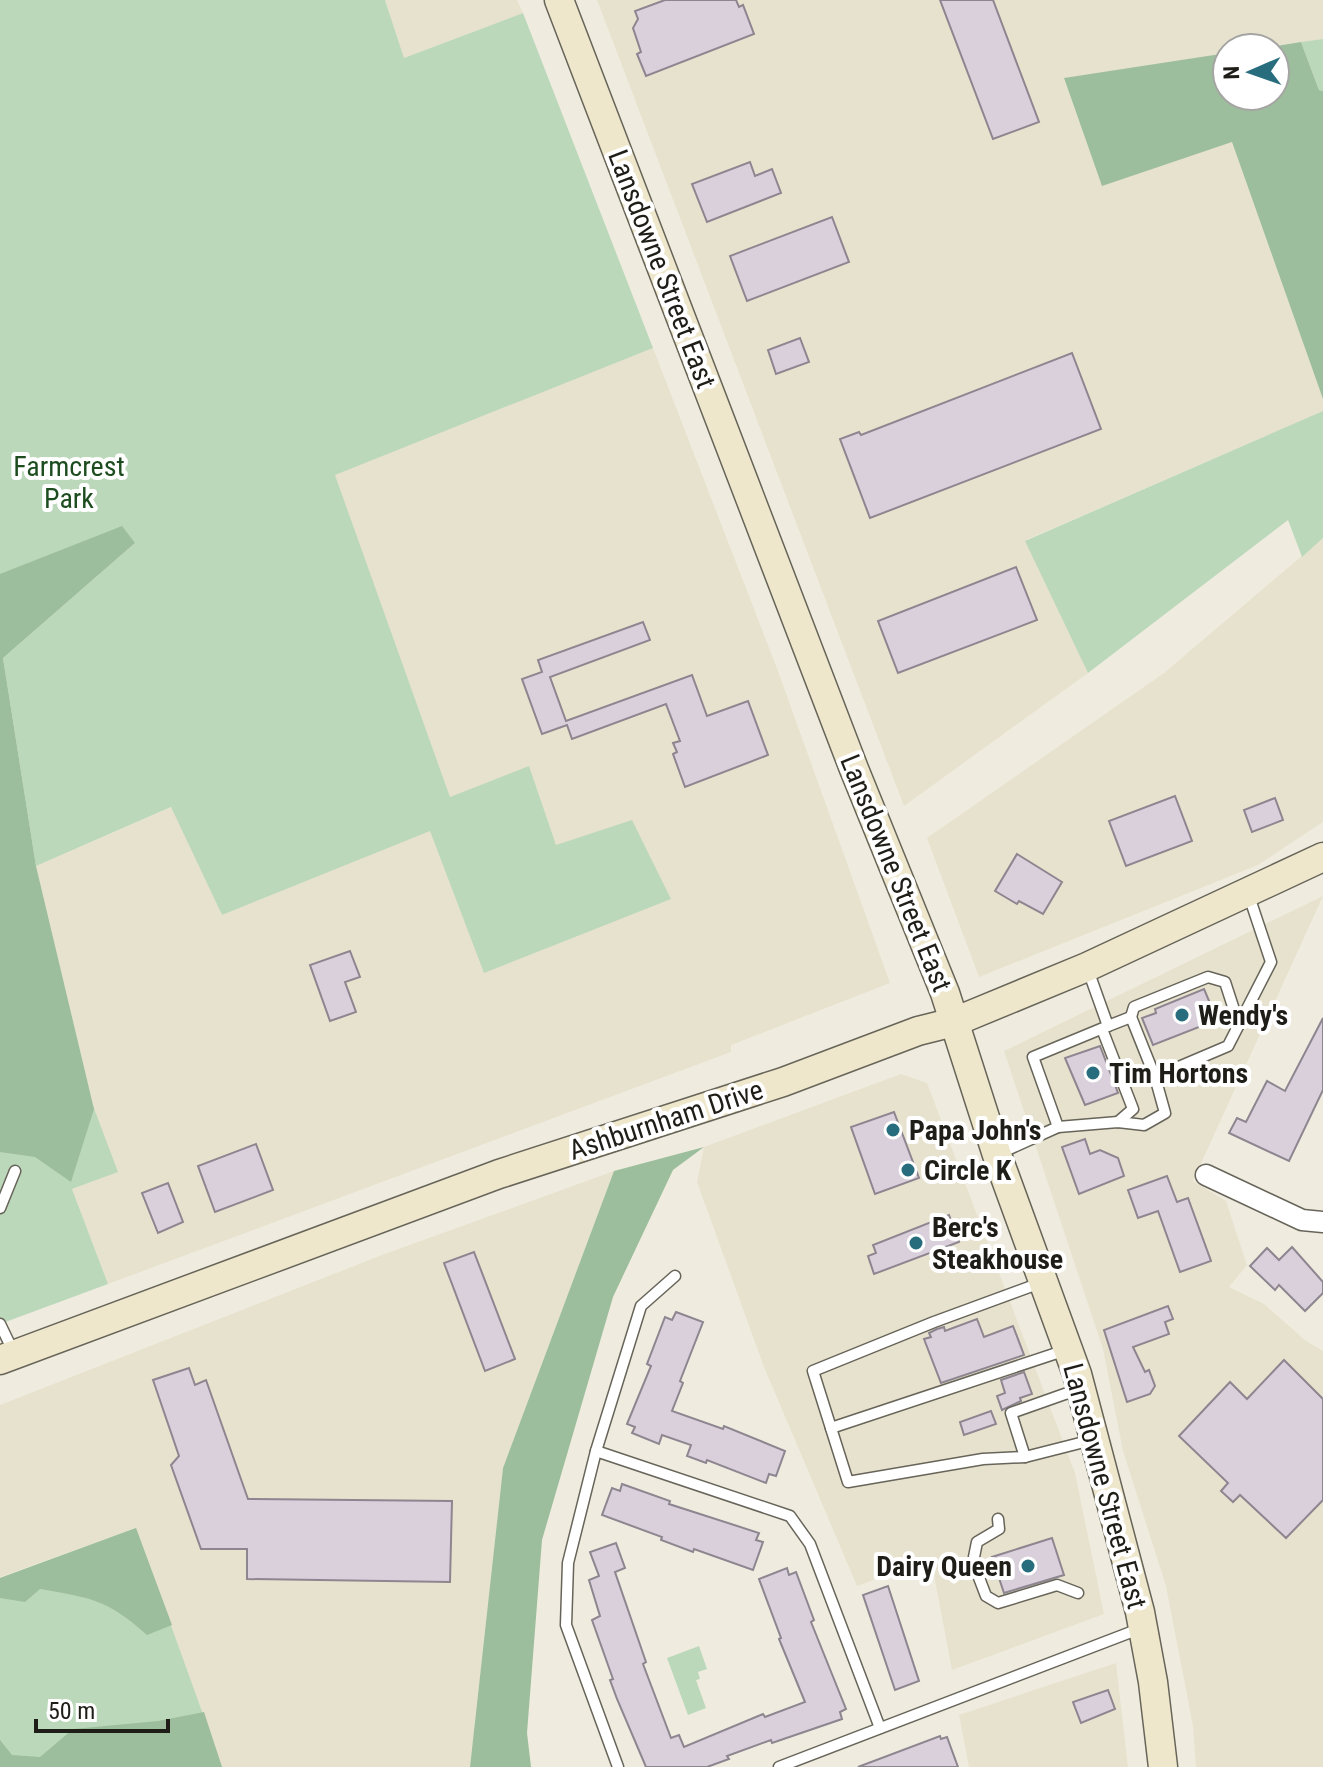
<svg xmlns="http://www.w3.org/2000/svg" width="1323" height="1767" font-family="'Roboto Condensed',sans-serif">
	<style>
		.built { fill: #e7e2ce }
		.green { fill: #bcd8bb }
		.forest { fill: #9dbe9c }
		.building { fill: #d9d0db; stroke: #8d858f; stroke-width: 2 }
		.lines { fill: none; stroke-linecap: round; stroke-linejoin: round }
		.lane-casing { stroke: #676459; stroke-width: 13 }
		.street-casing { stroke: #676459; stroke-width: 23 }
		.secondary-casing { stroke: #676459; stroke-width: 31 }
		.lane { stroke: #fff; stroke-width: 10 }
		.street { stroke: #fff; stroke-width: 20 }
		.secondary { stroke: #efe7cb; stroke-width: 28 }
		.poi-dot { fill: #286d7d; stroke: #fff; stroke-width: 3 }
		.labels { text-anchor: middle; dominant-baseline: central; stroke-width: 8; stroke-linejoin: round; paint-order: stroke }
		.street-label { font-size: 28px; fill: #1e1d18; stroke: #fff }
		.park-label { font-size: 28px; fill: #1d4c1f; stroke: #fff }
		.poi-label { font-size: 28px; font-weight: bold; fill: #1e1d18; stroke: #fff; text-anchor: start }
	</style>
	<rect width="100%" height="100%" fill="#efecdf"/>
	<!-- built -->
	<g class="built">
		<path d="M385,0H517L523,13L404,58Z"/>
		<path d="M597,0H1323V39L1263,48H1227V53L1064,79L1102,185L1232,142L1323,399V411L1026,540L1088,673L904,806Z"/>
		<path d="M653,348L778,671L890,983L731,1045V1052L108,1284L72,1189L117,1172L94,1109L36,866L172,807L222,915L430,830L556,845L450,797L334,475Z"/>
		<path d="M1323,538V822L1258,865L979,977L927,838L1164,673Z"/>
		<path d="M1323,896L1193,1181L1226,1201L1247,1265L1229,1287L1264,1304L1306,1341L1323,1351V1767H1196L1193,1726L1166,1586L1123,1451L1103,1349L1004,1051Z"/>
		<path d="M901,1074L927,1083L1075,1473L1104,1614L952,1670L931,1559L857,1586L764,1367L697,1182L704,1147Z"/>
		<path d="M614,1171L503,1468L470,1767H222L136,1528L0,1577V1405L382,1255Z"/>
		<path d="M1116,1663L1128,1767H969L959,1715Z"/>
	</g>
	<!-- green -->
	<g class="green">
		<path d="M0,0H385L404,58L523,13L653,348L335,475L450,797L529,766L556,845L632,820L671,899L484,973L430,831L222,915L171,807L36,866L3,658L135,543L0,584Z"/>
		<path d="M1323,39V91L1319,90L1301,42Z"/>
		<path d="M1323,411V538L1302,557L1288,520L1088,673L1025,541Z"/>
		<path d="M0,859L118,1172L72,1189L108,1284L0,1324Z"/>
		<path d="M136,1528L222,1767H0V1578Z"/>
		<path d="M699,1646L707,1669L698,1672L700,1679L696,1680L706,1708L688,1715L667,1658Z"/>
	</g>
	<!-- forest -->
	<g class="forest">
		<path d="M1301,42L1319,90L1323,91V399L1232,142L1102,186L1064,78L1227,53V96H1275V48H1263Z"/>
		<path d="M122,526L135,543L3,658L36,866L94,1109L71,1182L35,1157L0,1152V574Z"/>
		<path d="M704,1147L673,1170L613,1297L542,1540L527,1733L531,1767H470L503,1468L614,1171Z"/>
		<path d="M136,1528L172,1625L147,1635C107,1599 91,1598 40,1589L25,1602L0,1598V1578Z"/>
		<path d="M204,1712L222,1767H0V1740L12,1755L40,1757L73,1729L158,1721Z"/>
	</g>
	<!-- building -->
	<g class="building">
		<path d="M665,0H736L739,7L743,5L754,34L646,76L637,54L641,52L633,28L638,19L635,11Z"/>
		<path d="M940,0H993L1039,122L993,139Z"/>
		<path d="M750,162L755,176L772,169L781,193L707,222L692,184Z"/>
		<path d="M832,217L849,262L747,301L730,256Z"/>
		<path d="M800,338L809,362L776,374L768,350Z"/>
		<path d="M1072,353L1101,429L870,518L840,439L859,432L861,435Z"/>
		<path d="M1016,567L1037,620L898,673L878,621Z"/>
		<path d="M643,622L650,640L550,677L566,721L692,675L707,716L748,701L768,755L685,787L673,754L677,752L673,743L680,741L666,704L572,739L567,725L542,734L522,679L542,672L538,660Z"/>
		<path d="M1175,796L1192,841L1126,866L1109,821Z"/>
		<path d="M1275,798L1283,820L1252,832L1244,810Z"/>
		<path d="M1017,854L1062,882L1043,914L1019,901L1017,904L995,891Z"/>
		<path d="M350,951L360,977L345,982L356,1012L330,1021L310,965Z"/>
		<path d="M1204,989L1217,1020L1153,1045L1142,1018L1156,1013L1155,1009Z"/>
		<path d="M1323,1018V1090L1289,1161L1229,1133L1237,1118L1246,1122L1267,1081L1285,1091Z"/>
		<path d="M1100,1046L1118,1093L1085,1105L1065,1058Z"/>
		<path d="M894,1112L919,1178L875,1194L851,1127Z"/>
		<path d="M1085,1139L1090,1154L1100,1150L1118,1158L1124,1176L1079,1194L1062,1147Z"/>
		<path d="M256,1144L273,1190L215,1212L198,1166Z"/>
		<path d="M1167,1176L1177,1202L1188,1198L1211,1261L1180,1272L1158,1211L1138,1218L1128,1190Z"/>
		<path d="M168,1183L183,1222L158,1233L142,1193Z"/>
		<path d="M949,1215L959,1242L874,1274L868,1256L876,1253L873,1245Z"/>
		<path d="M1292,1247L1323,1282V1293L1305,1311L1279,1285L1275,1290L1250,1266L1267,1248L1279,1260Z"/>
		<path d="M474,1252L515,1359L485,1371L444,1263Z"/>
		<path d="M1168,1306L1173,1319L1165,1322L1169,1334L1133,1347L1145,1372L1149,1370L1155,1386L1150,1394L1127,1402L1104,1330Z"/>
		<path d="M676,1312L703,1322L680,1381L683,1383L672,1411L723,1429L724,1426L785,1451L776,1476L769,1474L766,1483L707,1460L706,1463L687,1456L691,1445L662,1435L659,1444L632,1433L635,1427L627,1424L651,1366L647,1364L665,1317L672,1320Z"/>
		<path d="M977,1319L984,1337L1013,1326L1024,1355L941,1383L924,1339L931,1337L929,1333L937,1329L944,1327L945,1331Z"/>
		<path d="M1284,1360L1323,1399V1500L1286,1538L1240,1495L1233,1502L1221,1491L1228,1483L1179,1436L1230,1382L1247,1399Z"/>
		<path d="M189,1368L195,1385L206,1380L248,1499L452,1501L450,1582L247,1579V1549H201L171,1465L179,1456L153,1380Z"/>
		<path d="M1024,1372L1032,1394L1020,1398L1021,1401L1002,1410L997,1396L1005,1393L1001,1380Z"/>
		<path d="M991,1411L996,1424L964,1435L960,1422Z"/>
		<path d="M622,1484L670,1501L669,1504L759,1533L756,1540L763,1542L753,1570L694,1549L693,1552L661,1540L662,1537L602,1515L612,1488L620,1491Z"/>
		<path d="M1052,1538L1064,1575L1004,1593L992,1557Z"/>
		<path d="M616,1543L625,1568L615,1572L646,1662L643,1664L671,1738L679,1735L684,1747L763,1714L765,1717L805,1702L779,1639L781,1638L759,1579L787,1568L789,1575L796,1572L814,1620L811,1622L846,1709L840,1712L842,1719L772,1743L771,1740L727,1756L729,1759L707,1767H646L617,1699L610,1680L613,1679L592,1620L600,1616L589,1580L599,1576L590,1552Z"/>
		<path d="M888,1586L919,1681L895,1690L863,1595Z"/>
		<path d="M1108,1690L1115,1709L1081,1723L1073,1702Z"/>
		<path d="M940,1736L941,1739L947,1737L958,1767H858Z"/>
	</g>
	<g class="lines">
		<!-- lane casing -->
		<g class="lane-casing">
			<g id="lane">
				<path d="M1088,970L1108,1026L1131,1017L1155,1077L1228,1046L1271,962L1249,896"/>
				<path d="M1131,1017L1134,1007L1208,977L1225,982L1239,1025"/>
				<path d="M1102,1029L1133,1109L1118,1122"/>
				<path d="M1058,1127L1118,1122L1144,1125L1165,1113L1155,1077"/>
				<path d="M998,1154L1058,1127L1033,1057L1108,1026"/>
				<path d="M0,1208L15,1171"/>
				<path d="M1043,1282L934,1322L813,1371L848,1482L983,1459L1025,1457L1092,1440"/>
				<path d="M0,1324L14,1353"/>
				<path d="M831,1428L1066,1350"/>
				<path d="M596,1451L790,1516L810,1544L880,1728"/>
				<path d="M1025,1457L1011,1413L1079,1389"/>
				<path d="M998,1519L999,1529L977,1542L973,1562L986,1596L998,1603L1057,1585L1078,1593"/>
				<path d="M618,1767L566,1625L568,1563L596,1451L641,1306L675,1276"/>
				<path d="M779,1767L1139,1629"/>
			</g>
		</g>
		<!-- street casing -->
		<g class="street-casing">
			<path id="street" d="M1206,1175L1302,1220L1323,1222"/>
		</g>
		<!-- secondary casing -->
		<g class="secondary-casing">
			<g id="secondary">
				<path d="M559,0L854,769L945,993L997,1155L1077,1374L1140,1612L1153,1682L1163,1767"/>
				<path d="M0,1360L499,1174L783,1082L918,1031L954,1022L1087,967L1323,857"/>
			</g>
		</g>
		<!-- lane -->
		<use href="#lane" class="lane"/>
		<!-- street -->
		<use href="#street" class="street"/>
		<!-- secondary -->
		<use href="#secondary" class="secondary"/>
	</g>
	<!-- markers -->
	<g class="poi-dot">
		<circle cx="1182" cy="1015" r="8"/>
		<circle cx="1093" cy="1073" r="8"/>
		<circle cx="893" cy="1130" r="8"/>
		<circle cx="908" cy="1170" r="8"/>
		<circle cx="916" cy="1243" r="8"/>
		<circle cx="1028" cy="1566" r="8"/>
	</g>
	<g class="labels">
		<!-- street labels -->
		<g class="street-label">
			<text transform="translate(662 269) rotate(69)">Lansdowne Street East</text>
			<text transform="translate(896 873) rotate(68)">Lansdowne Street East</text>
			<text transform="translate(666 1120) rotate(-18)">Ashburnham Drive</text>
			<text transform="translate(1105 1486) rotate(75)">Lansdowne Street East</text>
		</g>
		<!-- park labels -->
		<g class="park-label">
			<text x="69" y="466">Farmcrest<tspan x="69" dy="32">Park</tspan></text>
		</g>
		<!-- poi labels -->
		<g class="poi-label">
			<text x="1198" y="1015">Wendy's</text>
			<text x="1109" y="1073">Tim Hortons</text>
			<text x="909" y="1130">Papa John's</text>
			<text x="924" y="1170">Circle K</text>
			<text x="932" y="1227">Berc's<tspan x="932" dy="32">Steakhouse</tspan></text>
			<text x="1012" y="1566" text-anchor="end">Dairy Queen</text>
		</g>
	</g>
	<!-- north arrow -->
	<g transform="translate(1251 72) rotate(268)"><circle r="38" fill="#ffffff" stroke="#a5a5a3" stroke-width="2"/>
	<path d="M0-6L14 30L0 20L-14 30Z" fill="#286d7d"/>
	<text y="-12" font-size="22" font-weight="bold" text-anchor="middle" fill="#1e1d18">N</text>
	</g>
	<!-- scale -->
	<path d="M36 1719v12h132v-12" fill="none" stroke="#1e1d18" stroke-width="4"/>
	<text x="48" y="1719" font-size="24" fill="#1e1d18" stroke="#ffffff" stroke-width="6" paint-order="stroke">50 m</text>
</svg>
